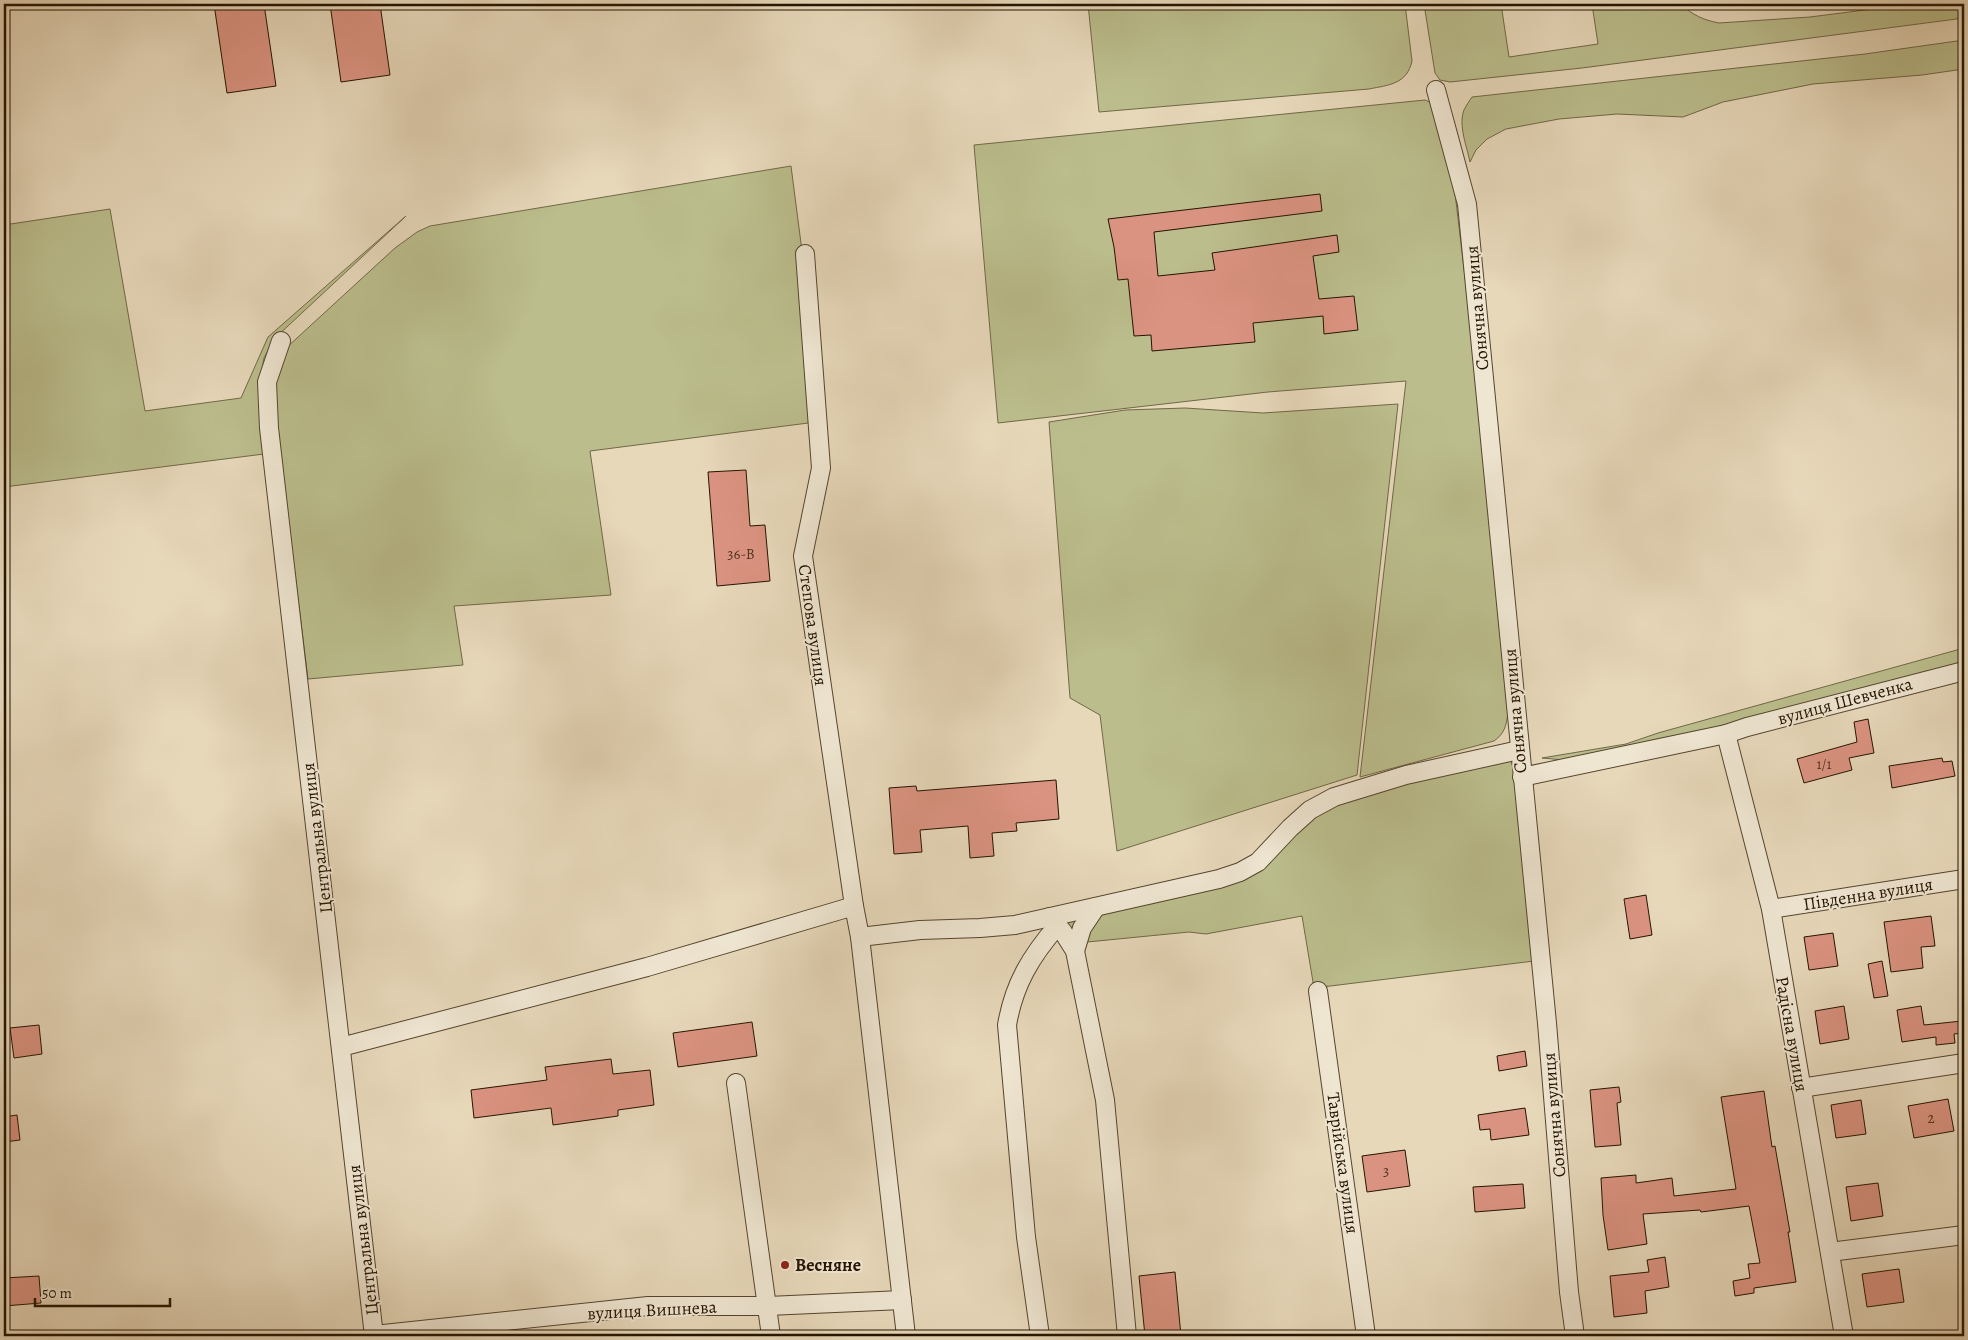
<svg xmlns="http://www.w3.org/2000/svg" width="1968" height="1340" font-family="Alegreya,serif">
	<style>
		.green { fill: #bbbd8c; stroke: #706846 }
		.building { fill: #db9381; stroke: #241400 }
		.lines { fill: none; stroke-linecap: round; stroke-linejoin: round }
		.minor-casing { stroke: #55452e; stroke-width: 20 }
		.minor { stroke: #efe6d2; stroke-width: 18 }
		.poi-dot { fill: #8f2418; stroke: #efe6d2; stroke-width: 2 }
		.labels { text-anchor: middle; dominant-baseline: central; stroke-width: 4; stroke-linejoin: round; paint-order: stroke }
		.number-label { font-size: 15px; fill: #523420 }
		.street-label { font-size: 18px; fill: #241400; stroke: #efe6d2 }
		.poi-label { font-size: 18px; font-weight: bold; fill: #241400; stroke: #efe6d2; text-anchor: start }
	</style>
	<rect width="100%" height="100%" fill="#e7d8ba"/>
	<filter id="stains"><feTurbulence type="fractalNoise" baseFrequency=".004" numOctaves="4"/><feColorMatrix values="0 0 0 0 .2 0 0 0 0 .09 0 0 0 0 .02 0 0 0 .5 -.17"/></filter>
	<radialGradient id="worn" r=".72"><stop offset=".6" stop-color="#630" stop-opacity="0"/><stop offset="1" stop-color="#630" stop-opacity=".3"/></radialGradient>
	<!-- green -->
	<g class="green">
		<path d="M1088,4H1405L1412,61C1407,84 1389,85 1369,89L1099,112Z"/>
		<path d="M1424,4H1501L1509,57L1598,44L1592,4H1680C1693,15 1703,20 1719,23L1810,17L1912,4H1964V18L1582,68L1450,82L1440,80L1435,73Z"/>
		<path d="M1964,40V69L1922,75L1813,84L1723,102L1683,117L1617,114L1559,119L1506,129L1487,139L1476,150L1470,162C1467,147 1458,125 1464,110C1466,106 1469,101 1472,97L1865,54Z"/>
		<path d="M1425,100L1432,103L1449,156L1455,193L1496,539L1508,713C1506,726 1505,733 1494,741L1360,777L1406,381L1268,392L998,423L974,145Z"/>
		<path d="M791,166L824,421L590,451L611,595L454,606L463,665L308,679L274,403V383L285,349L395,248L417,232L430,226Z"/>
		<path d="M110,209L145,411L241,398L268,337L406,216L274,339L264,358L260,381L264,454L4,487V225Z"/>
		<path d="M1398,404L1357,775L1117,851L1100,715L1070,698L1049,422L1125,410L1185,408L1263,413Z"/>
		<path d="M1964,648V667L1746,723L1564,760L1542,758L1626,744L1658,733Z"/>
		<path d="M1511,761L1514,770L1534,961L1314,988L1302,916L1206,934L1189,932L1067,944L1063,918L1244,873L1332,799Z"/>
	</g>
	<!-- building -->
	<g class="building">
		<path d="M214,4H264L276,86L227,93Z"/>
		<path d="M330,4H380L390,75L341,82Z"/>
		<path d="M1320,194L1322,211L1154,232L1158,276L1215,270L1212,253L1337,235L1339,252L1313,256L1319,299L1354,296L1358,330L1324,334L1323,316L1253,323L1255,342L1152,351L1151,335L1134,336L1128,279L1118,280L1114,247L1108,219Z"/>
		<path d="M746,470L750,526L765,525L770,581L717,586L708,472Z"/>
		<path d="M1868,719L1874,753L1849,758L1852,770L1804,783L1797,759L1857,742L1854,722Z"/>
		<path d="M1942,758L1943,762L1952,761L1955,776L1892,788L1889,766Z"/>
		<path d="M1056,780L1059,819L1016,823L1017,831L992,833L994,856L970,858L968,826L920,830L922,852L894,854L889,788L916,786L917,791Z"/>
		<path d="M1646,895L1652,935L1630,939L1624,899Z"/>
		<path d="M1931,916L1935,946L1921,947L1923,968L1891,972L1884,922Z"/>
		<path d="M1833,933L1838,966L1809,970L1804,937Z"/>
		<path d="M1882,961L1888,996L1874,998L1868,964Z"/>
		<path d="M1844,1006L1849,1039L1820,1044L1815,1011Z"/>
		<path d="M1921,1006L1924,1025L1962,1021L1964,1033L1954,1034L1955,1043L1936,1045V1037L1902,1042L1897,1010Z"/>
		<path d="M752,1022L757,1056L678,1067L673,1033Z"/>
		<path d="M39,1025L42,1054L14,1058L10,1028Z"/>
		<path d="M1525,1051L1527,1066L1499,1071L1497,1056Z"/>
		<path d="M611,1059L613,1074L650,1070L654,1105L618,1110V1116L553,1125L551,1108L474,1118L471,1090L547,1080L545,1067Z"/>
		<path d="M1619,1087L1621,1102L1617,1103L1621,1145L1595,1147L1590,1090Z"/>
		<path d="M1764,1091L1772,1147L1775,1146L1790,1232H1788L1796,1282L1754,1288V1293L1735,1296L1733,1281L1750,1278L1748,1264L1760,1263L1749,1206L1701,1212L1700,1210L1643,1214L1647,1244L1608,1250L1603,1215L1601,1178L1636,1175V1183L1672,1178L1674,1196L1736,1189L1721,1097Z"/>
		<path d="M1948,1099L1954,1131L1914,1138L1908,1106Z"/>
		<path d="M1861,1100L1866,1134L1836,1138L1831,1105Z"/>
		<path d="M1525,1108L1529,1135L1491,1140L1490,1129L1480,1130L1478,1115Z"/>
		<path d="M17,1115L20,1140L4,1142V1117Z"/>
		<path d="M1405,1150L1410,1186L1367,1192L1362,1156Z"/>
		<path d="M1878,1183L1883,1216L1851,1221L1846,1187Z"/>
		<path d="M1523,1184L1525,1208L1475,1212L1473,1187Z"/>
		<path d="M1665,1257L1669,1287L1645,1291L1647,1313L1614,1317L1610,1276L1649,1272L1647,1260Z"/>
		<path d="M1899,1269L1904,1302L1867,1307L1862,1274Z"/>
		<path d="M1175,1272L1181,1336H1145L1139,1276Z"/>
		<path d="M39,1276L41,1303L4,1306V1278Z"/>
	</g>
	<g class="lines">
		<!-- minor casing -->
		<g class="minor-casing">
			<g id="minor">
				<path d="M1436,90L1467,204L1547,1023L1569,1292L1575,1336"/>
				<path d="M805,254L821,468L803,556L854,906L860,937L906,1336"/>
				<path d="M281,341L267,382L269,428L374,1336"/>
				<path d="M1726,734L1771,909L1844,1336"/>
				<path d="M1522,777L1726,734L1747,727L1964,671"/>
				<path d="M1771,909L1964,879"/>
				<path d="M1050,917L1063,932L1075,951L1105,1100L1127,1336"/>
				<path d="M860,937L920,930L980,928L1015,925L1219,879L1240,872L1258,862L1290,828L1310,810L1334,797L1406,775L1519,750"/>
				<path d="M1075,951L1082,928L1096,907"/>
				<path d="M1318,991L1366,1336"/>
				<path d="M341,1047L647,967L854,906"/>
				<path d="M736,1083L771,1336"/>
				<path d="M1801,1088L1964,1063"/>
				<path d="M1830,1252L1964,1235"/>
				<path d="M374,1335L648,1306H768L902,1300"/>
				<path d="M1040,1336L1026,1237L1007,1025C1014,984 1031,956 1058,925"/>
			</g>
		</g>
		<!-- minor -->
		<use href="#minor" class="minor"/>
	</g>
	<!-- markers -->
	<circle class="poi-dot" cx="785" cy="1265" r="5"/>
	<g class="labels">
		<!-- number labels -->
		<g class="number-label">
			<text x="741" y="554">36-В</text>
			<text x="1824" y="764">1/1</text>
			<text x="1931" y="1118">2</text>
			<text x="1386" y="1171">3</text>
		</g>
		<!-- street labels -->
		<g class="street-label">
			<text transform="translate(1477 308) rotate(-95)">Сонячна вулиця</text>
			<text transform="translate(813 625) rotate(82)">Степова вулиця</text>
			<text transform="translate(1845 701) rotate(-15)">вулиця Шевченка</text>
			<text transform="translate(1515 711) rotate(-95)">Сонячна вулиця</text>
			<text transform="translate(317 838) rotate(-97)">Центральна вулиця</text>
			<text transform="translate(1868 894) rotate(-9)">Південна вулиця</text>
			<text transform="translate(1792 1034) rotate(80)">Радісна вулиця</text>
			<text transform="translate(1554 1115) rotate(-95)">Сонячна вулиця</text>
			<text transform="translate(1343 1163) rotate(82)">Таврійська вулиця</text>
			<text transform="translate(363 1240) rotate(-97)">Центральна вулиця</text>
			<text transform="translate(652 1310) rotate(-3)">вулиця Вишнева</text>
		</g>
		<!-- poi labels -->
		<g class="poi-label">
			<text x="795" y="1265">Весняне</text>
		</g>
	</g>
	<!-- margin -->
	<rect width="1968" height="1340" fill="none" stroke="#e7d8ba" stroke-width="20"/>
	<rect x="5" y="5" width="1958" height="1330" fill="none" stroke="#241400" stroke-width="2.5"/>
	<rect x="10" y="10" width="1948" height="1320" fill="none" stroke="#241400"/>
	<!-- scale -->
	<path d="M35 1298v8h135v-8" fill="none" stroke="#241400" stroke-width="2.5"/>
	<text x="42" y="1298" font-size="15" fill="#241400" stroke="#efe6d2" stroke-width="4" paint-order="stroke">50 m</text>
	<rect width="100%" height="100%" filter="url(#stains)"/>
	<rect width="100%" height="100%" fill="url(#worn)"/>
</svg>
